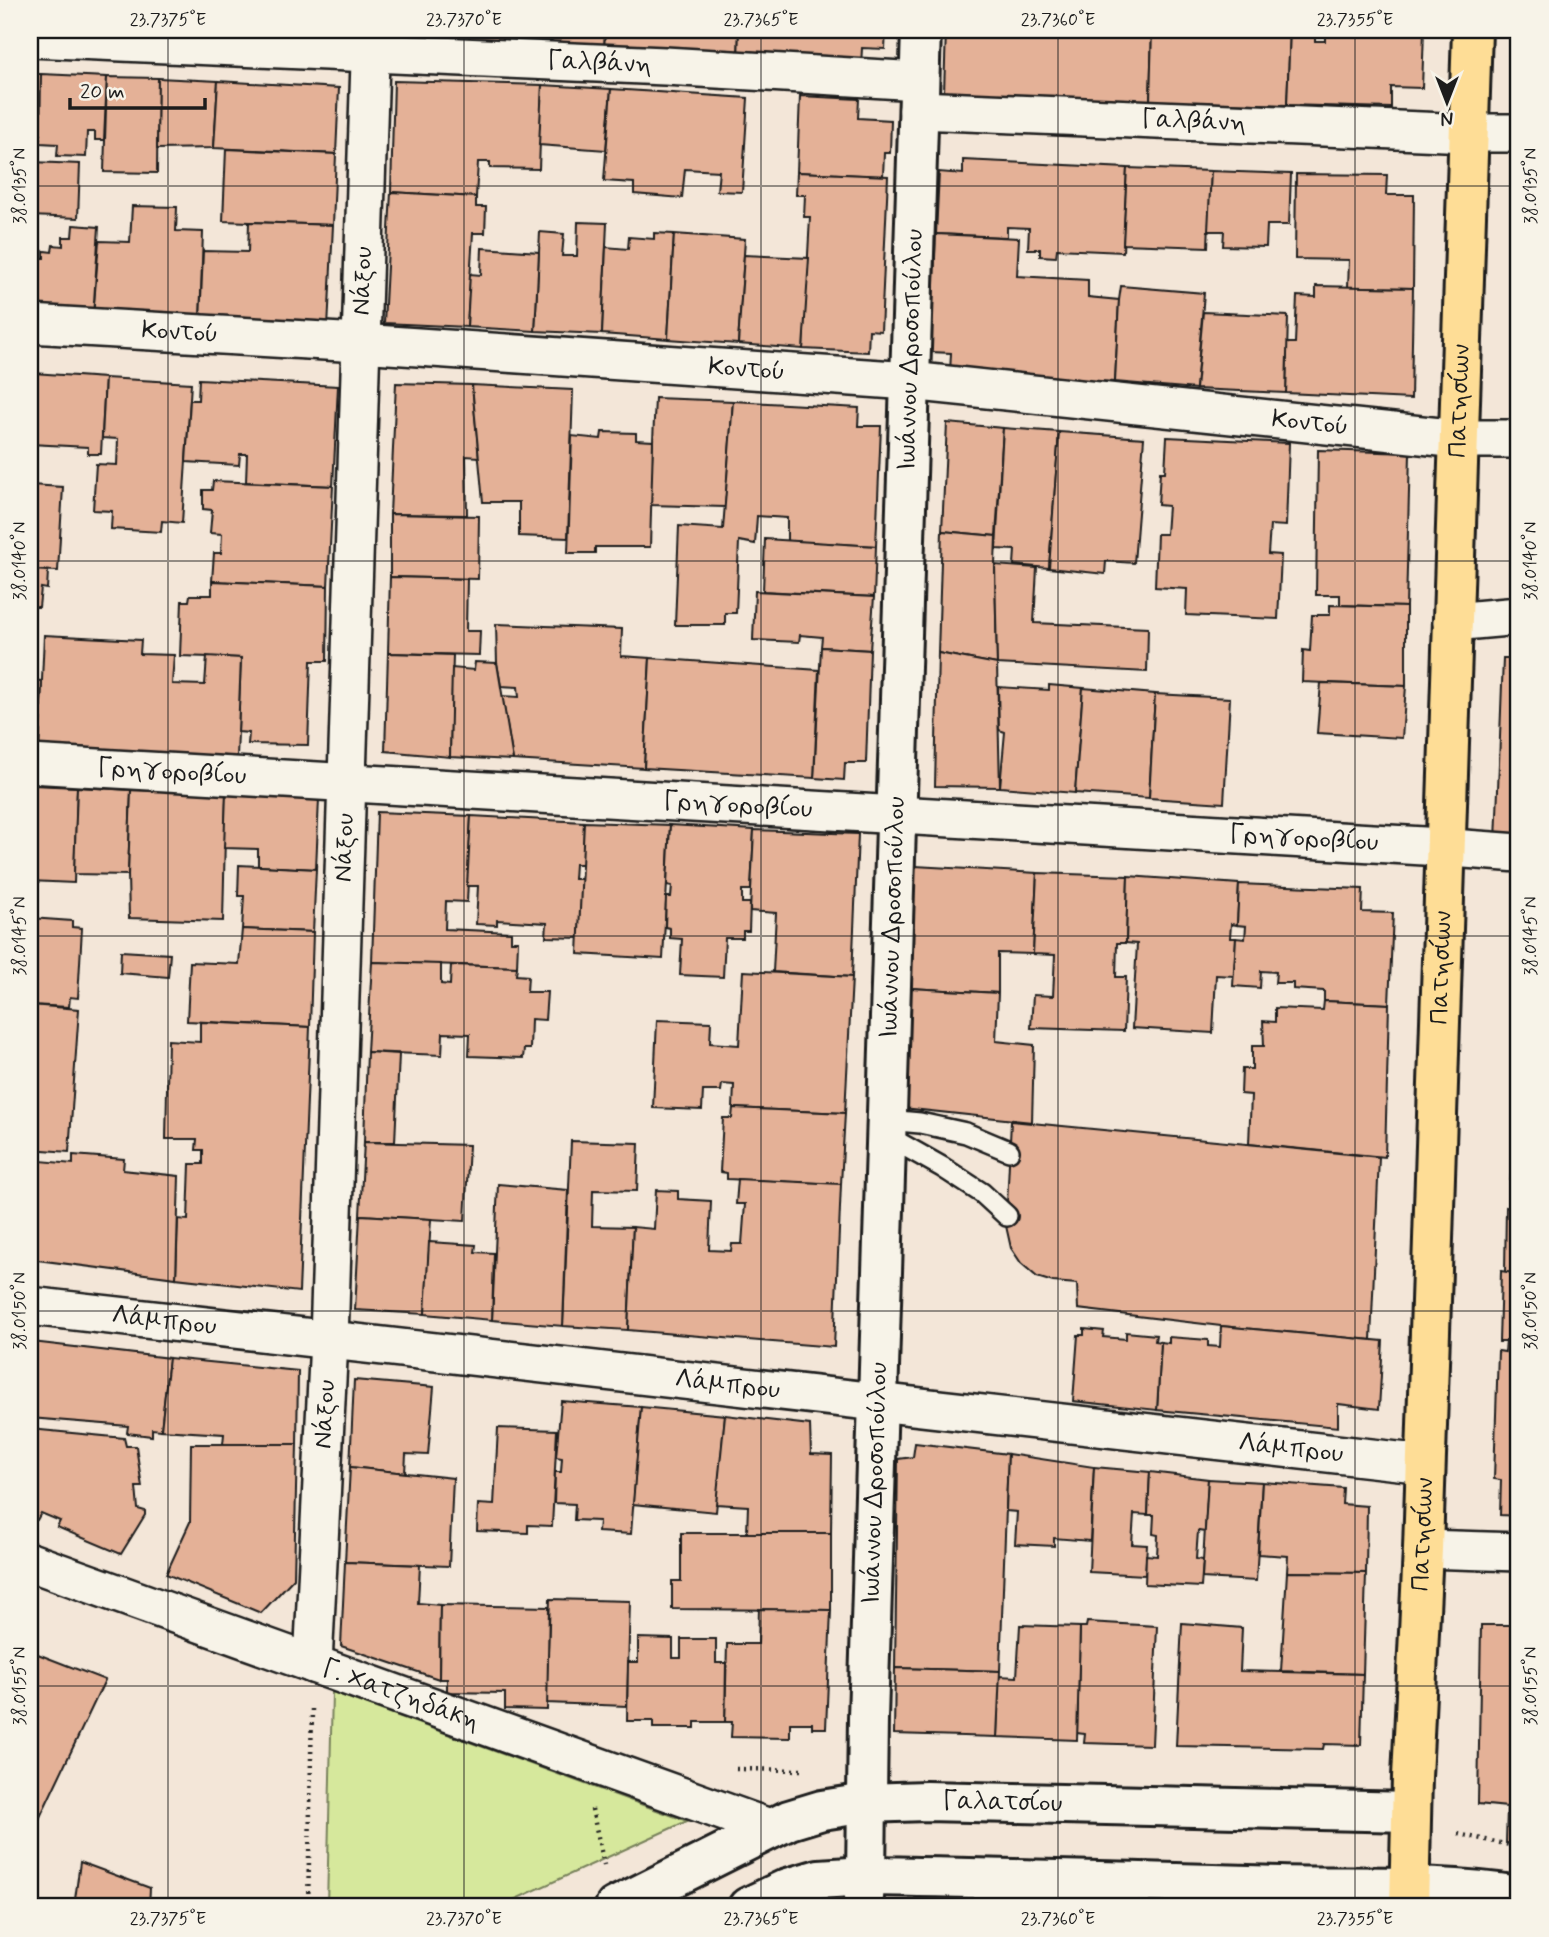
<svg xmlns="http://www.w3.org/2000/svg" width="1549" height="1937" font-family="Mynerve,sans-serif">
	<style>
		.green { fill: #d6e89c; stroke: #79825c; stroke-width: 2 }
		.building { fill: #e4b197; stroke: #1c1c1c; stroke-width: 2 }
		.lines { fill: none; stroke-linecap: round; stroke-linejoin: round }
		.lane-casing { stroke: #1c1c1c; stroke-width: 24 }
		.street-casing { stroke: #1c1c1c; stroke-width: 42 }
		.secondary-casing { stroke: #1c1c1c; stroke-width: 44 }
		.primary-casing { stroke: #1c1c1c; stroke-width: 44 }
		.path { stroke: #1c1c1c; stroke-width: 4.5; stroke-dasharray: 2 5; stroke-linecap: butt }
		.lane { stroke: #f7f3e8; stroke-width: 19 }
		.street { stroke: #f7f3e8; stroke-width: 37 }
		.secondary { stroke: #f7f3e8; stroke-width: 38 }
		.primary { stroke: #fedd96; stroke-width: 38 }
		.ticks { fill: none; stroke: #1c1c1c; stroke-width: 2; stroke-opacity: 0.45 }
		.labels { text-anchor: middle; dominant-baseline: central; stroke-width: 5; stroke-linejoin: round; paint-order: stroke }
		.street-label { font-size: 26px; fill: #1c1c1c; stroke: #f7f3e8 }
		.neatline { fill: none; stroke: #1c1c1c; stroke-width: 2.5 }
		.ticks-label { font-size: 18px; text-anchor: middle; fill: #1c1c1c }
	</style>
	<rect width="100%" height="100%" fill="#f3e6d8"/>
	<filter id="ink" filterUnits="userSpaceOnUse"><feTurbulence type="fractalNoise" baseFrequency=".0143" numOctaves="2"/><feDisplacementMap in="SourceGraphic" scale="14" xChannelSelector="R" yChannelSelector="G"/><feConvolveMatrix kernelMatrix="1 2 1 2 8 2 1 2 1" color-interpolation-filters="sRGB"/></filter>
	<g filter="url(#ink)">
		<!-- green -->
		<path class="green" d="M332,1692L687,1821L498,1907H327Z"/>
		<!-- building -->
		<g class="building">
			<path d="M269,30H337V40L269,37Z"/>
			<path d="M396,30H470L469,46L396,42Z"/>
			<path d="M470,30H538L537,51L469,46Z"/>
			<path d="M538,30H605L604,54L537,51Z"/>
			<path d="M605,30H739L738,60L604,54Z"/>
			<path d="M739,30H886L885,49L862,48L861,66L738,60Z"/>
			<path d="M946,30H1029L1028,31L1072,33V30H1152L1150,101L944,93Z"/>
			<path d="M1152,30L1290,31L1287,105L1150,101Z"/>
			<path d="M1290,30H1315V41H1325V30H1424L1422,88L1391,87V108L1287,105Z"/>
			<path d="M30,74H41L40,143H30Z"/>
			<path d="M41,74L107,77L104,140H95V132H87L86,157L57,156L58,144L40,143Z"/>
			<path d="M107,77L158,78L157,173L104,172Z"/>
			<path d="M158,78L218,81L214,148L157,149Z"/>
			<path d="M218,81L339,88L336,154L214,148Z"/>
			<path d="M394,81L542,85L539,169L490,168V162H478L476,197L391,192Z"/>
			<path d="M542,85L611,89L606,150L539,145Z"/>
			<path d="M611,89L748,98L742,192L717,191L719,171L685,169L682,198L634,194V183L604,181Z"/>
			<path d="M800,96L859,99L858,118L891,120L890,153H884L883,176L797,172Z"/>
			<path d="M226,149L336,154L333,225L223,221Z"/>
			<path d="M30,153H32V162L80,164L78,218L31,216L30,225Z"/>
			<path d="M963,160L1127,168L1123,252L1057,249L1056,257L1040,256V249H1028L1029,228L1007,227V237L936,234L939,172L963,174Z"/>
			<path d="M1127,168L1211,171L1208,247L1123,244Z"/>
			<path d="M1211,171L1291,174L1289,225H1267L1266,247L1223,246L1224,231H1208Z"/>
			<path d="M797,172L888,176L881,331L869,330L868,352L803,349L810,217H804L805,195H796Z"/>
			<path d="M1296,174L1387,175L1386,195H1414L1413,288L1348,287L1349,260L1295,259Z"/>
			<path d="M391,192L476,197V207H486L485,233H473L467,327L384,323Z"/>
			<path d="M132,206L177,207L176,231L203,232L200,323L93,317L99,241L130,242Z"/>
			<path d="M249,222L333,225L328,328L200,323L203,251L248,252Z"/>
			<path d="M578,222L607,223L602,334L535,331L540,232L564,234L562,256H577Z"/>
			<path d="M30,225V246H36L32,313H30Z"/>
			<path d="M73,225L99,227L93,317L32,313L36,258H44V251L52,252L53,245L63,246V237H72Z"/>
			<path d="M654,233L674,234L668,339L602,334L606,247L628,249L629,237L654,239Z"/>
			<path d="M674,234L745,239L738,344L668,339Z"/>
			<path d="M936,234L1019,238L1017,276L1088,280V297L1119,300L1115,382L950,373L951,353L931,352Z"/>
			<path d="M482,248L539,252L535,331L467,327L470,274L481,275Z"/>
			<path d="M744,255L809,258L803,349L738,344Z"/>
			<path d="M1121,286L1204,293L1196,389L1115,382L1119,300Z"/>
			<path d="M1316,286L1413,288L1411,399L1286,393L1287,343H1295L1297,296L1316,297Z"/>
			<path d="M1203,312L1288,316L1286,393L1196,389Z"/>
			<path d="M1513,354H1519V417H1516Z"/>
			<path d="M30,373H33L30,433Z"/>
			<path d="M33,373L105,378L101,454H88V447L30,444Z"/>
			<path d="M105,378L191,383L182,523L162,521L161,532L111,529L112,511L93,510L96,464L117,465L118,439L102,438Z"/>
			<path d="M199,379L338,386L333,486L246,482L247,454H240L239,465L186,462L190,400H198Z"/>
			<path d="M396,383L472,385L479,457L466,456L467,515L390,514Z"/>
			<path d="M472,385L573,390L568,538L519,536V502H483Z"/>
			<path d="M655,398L733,401L725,507L650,505Z"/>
			<path d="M733,401L859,408L858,426H881L876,546L787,541V518L757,516L755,544L739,541L736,613H725V625H675L679,526L723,529Z"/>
			<path d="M947,423L1003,428L996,536L942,531Z"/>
			<path d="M1003,428L1059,432L1049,568L1014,565L1015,550L996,549Z"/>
			<path d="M602,432L636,433V440L653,441L650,547H595V553H568L572,436L601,439Z"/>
			<path d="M1059,432L1144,438L1134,563L1106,561L1105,574L1049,568Z"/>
			<path d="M1167,437L1289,443L1286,526L1270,525L1268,554L1281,555L1278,619L1186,615L1187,589L1155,587L1157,534H1166L1168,506L1158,505L1160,472H1165Z"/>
			<path d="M1318,450L1410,453L1406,607L1340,605V595H1316Z"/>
			<path d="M213,481L333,486L328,586L212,581L214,553H221L222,534L210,533L212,510L203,509V490H212Z"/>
			<path d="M30,485L63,487L58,571L30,570Z"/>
			<path d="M390,514L479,516L478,579L390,577Z"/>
			<path d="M942,531L996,536L995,565L997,664L938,653Z"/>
			<path d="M765,539L876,546L874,597L763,591Z"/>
			<path d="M995,565L1037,568L1034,623L1148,628L1147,672L997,664Z"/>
			<path d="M30,570L48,571L47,589L41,588L39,607H30Z"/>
			<path d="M390,577L467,579L466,631H480L479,655L388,653Z"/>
			<path d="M212,581L328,586L327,661H311L308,745L248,744L249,733L238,732L241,658L180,656L182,601H189L190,595H212Z"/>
			<path d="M755,591L874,597L870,650L821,647L822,637L800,635L799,642L753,640Z"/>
			<path d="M1330,605L1406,607V686L1302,682L1303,650L1310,651L1312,615H1330Z"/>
			<path d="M496,624L622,629L621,656L650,658L644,768L513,760L502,696L519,697L518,687L501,686L497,663Z"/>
			<path d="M44,635L141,640L140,654L174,655L172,684L205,685L207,656L241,658L237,757L39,748Z"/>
			<path d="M821,647L870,650L866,763H845L844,780L814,778Z"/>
			<path d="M388,653L453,655L450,757L385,751Z"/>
			<path d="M938,653L997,664L1000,787L935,786Z"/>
			<path d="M650,658L819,670L814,778L644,768Z"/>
			<path d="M1503,658H1519V843L1496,842Z"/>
			<path d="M475,662L497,663L513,760L450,757L452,668L474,670Z"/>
			<path d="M30,680L42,681L39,748L30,747Z"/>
			<path d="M1321,683L1406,686L1402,738L1317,733Z"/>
			<path d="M1049,685L1083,688L1075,793L1000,787L1005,732L999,730L998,687L1049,690Z"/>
			<path d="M1083,688L1155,694L1149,798L1075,793Z"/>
			<path d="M1155,694L1230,698L1224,803L1149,798Z"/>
			<path d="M32,785L77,787L74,883L30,881Z"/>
			<path d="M77,787L131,790L128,875L74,874Z"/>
			<path d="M131,790L226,793L223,921L129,918L128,875Z"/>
			<path d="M226,793L319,798L316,869L258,866V849L224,848Z"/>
			<path d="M377,812L471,816L467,902L446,901L445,929L511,932V941H518L517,967L372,962Z"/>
			<path d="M471,816L584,822L583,864H575L574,879H582L579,938L546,937L547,923L497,920V925L476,924L478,886H467Z"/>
			<path d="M584,822L670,825L663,959L578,954Z"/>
			<path d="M670,825L754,830L751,890H742V903H750L749,931H743V938H725L723,977L680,975L682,939L670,938V928L665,927L666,897H671L672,886L667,885Z"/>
			<path d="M754,830L858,834L852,977L773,972L776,913L750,911Z"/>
			<path d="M239,865L316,869L313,932L242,929L244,896H238Z"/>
			<path d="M915,866L1037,873L1033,954L998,953V993L910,988Z"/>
			<path d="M1037,873L1128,876L1126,943H1117L1116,977H1126L1124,1031L1031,1028L1033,995L1053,996L1055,955L1033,954Z"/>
			<path d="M1128,876L1239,884L1237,925L1231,924L1230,938H1236L1234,976L1216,975L1213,1033L1132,1028L1137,944L1126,943Z"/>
			<path d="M1239,884L1363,889L1362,912L1393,913L1389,1004L1324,1001V991L1293,989V983H1275L1276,972L1261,971L1260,988L1233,986L1236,938L1245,939L1246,926L1237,925Z"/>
			<path d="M30,918L72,921V927L82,928L78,998L70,997L69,1007L30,1005Z"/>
			<path d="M1516,923H1519V1052L1512,1051Z"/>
			<path d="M242,929L313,932L310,1027L187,1021L190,962L239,964Z"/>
			<path d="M121,951L170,954L168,977L120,973Z"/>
			<path d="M372,962L441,964V984L450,985L451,965L517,967L516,975L528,976L527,992H547L545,1020L531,1019L530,1049H524L523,1058L469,1056L470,1034L443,1033L442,1055L367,1052Z"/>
			<path d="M743,971L852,977L845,1113L733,1108L734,1085L722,1084L721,1091H703L702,1110L653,1108L657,1020L711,1022L710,1043L739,1045Z"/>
			<path d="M910,988L998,993L996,1041L1034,1045L1032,1122L903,1108Z"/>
			<path d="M1324,1001L1389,1004L1385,1157L1249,1144L1251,1095L1241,1094L1242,1069H1252V1046H1264L1263,1021L1275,1022V1008L1323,1010Z"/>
			<path d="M30,1005L79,1009L69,1152L30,1149Z"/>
			<path d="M200,1022L310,1027L299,1292L176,1278L178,1219L188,1220L190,1164H203V1150H196L197,1139H166L168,1040L200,1042Z"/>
			<path d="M367,1052L399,1054L395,1142H364Z"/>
			<path d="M1518,1052H1519V1209L1509,1208Z"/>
			<path d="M733,1108L845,1113L841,1184L727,1179V1173L720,1172L723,1118H732Z"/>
			<path d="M1011,1121L1379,1157L1371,1340L1221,1326L1078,1309L1077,1284L1053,1282L1037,1277L1021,1263L1011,1248L1006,1226Z"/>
			<path d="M571,1141L639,1143L637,1191L593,1190L592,1226L633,1227L628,1330L563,1326Z"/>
			<path d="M364,1142L469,1145L465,1221L360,1215Z"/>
			<path d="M73,1155L124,1159L123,1170L179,1176L176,1278L30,1259V1160L73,1164Z"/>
			<path d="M738,1179L841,1184L834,1347L628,1330L633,1227L654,1229L656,1190L678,1191V1199L711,1201L709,1250L731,1251L732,1244H742L745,1204H736Z"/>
			<path d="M498,1184L568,1190L563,1326L492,1320Z"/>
			<path d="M1506,1207L1519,1209V1274L1505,1272Z"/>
			<path d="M360,1215L431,1219L425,1314L355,1310Z"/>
			<path d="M429,1242L476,1245L475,1252L494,1253L492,1320L425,1314Z"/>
			<path d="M1501,1271L1519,1274V1342H1499Z"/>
			<path d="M1221,1326L1383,1341L1379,1409L1338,1404V1427L1157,1410L1161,1342L1169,1343V1337L1208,1340V1346L1220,1347Z"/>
			<path d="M1084,1329L1104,1331L1103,1337L1126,1339V1332L1156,1335L1155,1341L1161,1342L1157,1410L1073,1401L1078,1335H1084Z"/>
			<path d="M1506,1341L1519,1342V1516L1500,1515L1501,1480L1494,1479L1498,1351L1505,1352Z"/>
			<path d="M32,1342L169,1358L161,1430L152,1429V1436L127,1433L128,1426L30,1418V1369Z"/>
			<path d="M169,1358L298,1371L297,1444H223L224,1434L161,1430Z"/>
			<path d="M354,1380L434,1387L428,1455L406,1454L405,1473L350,1467Z"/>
			<path d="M561,1401L641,1407L631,1534L598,1532L599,1521L574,1520L575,1504L554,1503L555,1472H561L562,1458L556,1457Z"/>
			<path d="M641,1407L725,1415L716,1512L633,1504Z"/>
			<path d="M725,1415L810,1425L811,1454L832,1455L831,1533H747L748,1506L716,1504Z"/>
			<path d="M498,1428L557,1430L552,1526L528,1525V1533L477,1531L478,1504L494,1505Z"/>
			<path d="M30,1429L124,1438L126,1446H136L142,1487H136L138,1509L145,1511V1515L121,1554L57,1527L60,1521L41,1513L37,1520L30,1517Z"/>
			<path d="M915,1443L1008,1454L1000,1671L895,1668L898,1459L913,1457Z"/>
			<path d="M191,1444H297L294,1578L261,1613L166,1574L190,1522Z"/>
			<path d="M1008,1454L1094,1467L1090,1541L1054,1538V1546L1015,1544L1017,1512L1006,1511Z"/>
			<path d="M350,1467L453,1478L449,1566L345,1562Z"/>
			<path d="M1094,1467L1150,1472L1148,1515L1134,1514L1132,1544L1147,1545L1145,1575L1089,1572Z"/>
			<path d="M1150,1472L1208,1479L1205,1532L1198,1531L1196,1559L1203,1560L1201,1587L1145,1584L1146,1555L1157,1556L1158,1535L1153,1534L1154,1515H1148Z"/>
			<path d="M1208,1479L1262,1482L1256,1581L1202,1578Z"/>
			<path d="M1262,1482L1343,1488L1342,1504L1367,1506L1366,1573L1287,1572L1288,1556L1258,1554Z"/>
			<path d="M681,1533H831V1610L672,1609V1581H681Z"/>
			<path d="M345,1562L420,1565L418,1603L440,1605L439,1679L341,1646Z"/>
			<path d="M1287,1572L1366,1573L1363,1674L1281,1671Z"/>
			<path d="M550,1599L630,1601L627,1706L546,1703Z"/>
			<path d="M1514,1602H1519V1844L1506,1843L1507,1807L1478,1804L1481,1625H1515Z"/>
			<path d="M440,1605L549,1607L547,1710L505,1709V1693L447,1692V1679H439Z"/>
			<path d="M759,1609L831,1610L826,1728H812V1723H790V1738L731,1737L732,1722H725L727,1644H758Z"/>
			<path d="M1087,1622L1157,1626L1152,1745L1084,1743L1085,1734L1077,1733L1080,1627H1086Z"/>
			<path d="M1182,1623L1242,1628L1240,1671L1363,1674L1361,1745L1324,1744L1323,1749L1176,1746Z"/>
			<path d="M1020,1625L1080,1627L1077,1740L997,1737L999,1676L1017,1677Z"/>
			<path d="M638,1638L673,1639V1658H681V1639H716V1663H726L725,1722H695V1728H653V1721H627L628,1662H638Z"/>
			<path d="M30,1651L105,1680L30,1838Z"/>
			<path d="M895,1668L1000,1671L997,1737L894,1734Z"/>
			<path d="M80,1862L150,1888L149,1907H74Z"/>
		</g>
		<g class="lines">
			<!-- lane casing -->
			<g class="lane-casing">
				<g id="lane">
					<path d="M887,1120L920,1123L966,1133L1009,1151"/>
					<path d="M887,1136L942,1167L982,1193L1007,1216"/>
				</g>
			</g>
			<!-- street casing -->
			<g class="street-casing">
				<g id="street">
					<path id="s1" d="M30,38L665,66L919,81"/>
					<path id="s2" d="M918,110L1469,133H1519"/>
					<path id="s3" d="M30,324L360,343L910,381L1459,439H1519"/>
					<path d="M1452,622L1519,616"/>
					<path id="s4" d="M30,764L1424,846L1519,853"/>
					<path id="s5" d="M30,1306L1425,1464"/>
					<path d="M1423,1549L1519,1552"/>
					<path id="s6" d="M30,1562L772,1829"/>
					<path id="s7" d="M313,1664L329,1340L371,30"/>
				</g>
			</g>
			<!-- secondary casing -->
			<g class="secondary-casing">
				<g id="secondary">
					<path id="s8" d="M615,1907L789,1820L822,1810L866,1803L926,1801L1411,1812"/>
					<path d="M748,1907L788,1888L819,1879L866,1876C1004,1878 1142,1882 1280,1886C1360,1888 1440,1883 1519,1896"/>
					<path id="s9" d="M863,1907L866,1876L868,1718L921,30"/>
				</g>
			</g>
			<!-- primary casing -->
			<g class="primary-casing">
				<g id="primary">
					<path id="s10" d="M1409,1907L1412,1777L1423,1549L1472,30"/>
				</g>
			</g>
			<!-- path -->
			<g class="path">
				<path d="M736,1769L801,1770"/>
				<path d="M592,1809L604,1865"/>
				<path d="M1458,1834L1519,1847"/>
				<path d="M308,1907L312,1709"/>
			</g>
			<!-- lane -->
			<use href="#lane" class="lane"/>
			<!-- street -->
			<use href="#street" class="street"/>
			<!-- secondary -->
			<use href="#secondary" class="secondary"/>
			<!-- primary -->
			<use href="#primary" class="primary"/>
		</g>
	</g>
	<!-- ticks -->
	<path class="ticks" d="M168,30V1907M464,30V1907M761,30V1907M1058,30V1907M1355,30V1907M30,186H1519M30,561H1519M30,936H1519M30,1311H1519M30,1686H1519"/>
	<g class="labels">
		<!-- street labels -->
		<g class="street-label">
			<text stroke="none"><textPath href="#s1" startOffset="570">Γαλβάνη</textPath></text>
			<text stroke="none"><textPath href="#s2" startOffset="276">Γαλβάνη</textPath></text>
			<text stroke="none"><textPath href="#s7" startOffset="1384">Νάξου</textPath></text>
			<text stroke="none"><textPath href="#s3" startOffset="150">Κοντού</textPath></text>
			<text stroke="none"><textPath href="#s9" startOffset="1558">Ιωάννου Δροσοπούλου</textPath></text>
			<text stroke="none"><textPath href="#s3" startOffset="718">Κοντού</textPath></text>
			<text stroke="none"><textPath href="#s10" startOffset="1507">Πατησίων</textPath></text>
			<text stroke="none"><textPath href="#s3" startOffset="1284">Κοντού</textPath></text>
			<text stroke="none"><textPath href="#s4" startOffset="142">Γρηγοροβίου</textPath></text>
			<text stroke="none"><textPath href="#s4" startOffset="709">Γρηγοροβίου</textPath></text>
			<text stroke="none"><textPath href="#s4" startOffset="1276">Γρηγοροβίου</textPath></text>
			<text stroke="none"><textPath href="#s7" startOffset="817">Νάξου</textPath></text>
			<text stroke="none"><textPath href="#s9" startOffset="990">Ιωάννου Δροσοπούλου</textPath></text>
			<text stroke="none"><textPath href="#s10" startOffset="940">Πατησίων</textPath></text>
			<text stroke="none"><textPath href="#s5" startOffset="135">Λάμπρου</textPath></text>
			<text stroke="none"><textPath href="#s5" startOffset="702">Λάμπρου</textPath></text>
			<text stroke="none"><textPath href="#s7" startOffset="250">Νάξου</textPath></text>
			<text stroke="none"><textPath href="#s5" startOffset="1269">Λάμπρου</textPath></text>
			<text stroke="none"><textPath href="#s9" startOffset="424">Ιωάννου Δροσοπούλου</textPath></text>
			<text stroke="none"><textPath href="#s10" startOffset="373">Πατησίων</textPath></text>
			<text stroke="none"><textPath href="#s6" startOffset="394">Γ. Χατζηδάκη</textPath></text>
			<text stroke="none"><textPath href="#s8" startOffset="410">Γαλατσίου</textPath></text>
		</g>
	</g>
	<!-- margin -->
	<rect width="1549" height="1937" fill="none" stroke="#f7f3e8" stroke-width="77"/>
	<!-- north arrow -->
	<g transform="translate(1447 102) rotate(180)" stroke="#f7f3e8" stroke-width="5" paint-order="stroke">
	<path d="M0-5L12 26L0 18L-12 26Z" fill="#1c1c1c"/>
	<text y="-10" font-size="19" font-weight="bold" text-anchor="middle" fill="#1c1c1c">N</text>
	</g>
	<!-- scale -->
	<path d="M70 98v10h135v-10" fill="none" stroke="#1c1c1c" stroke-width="3.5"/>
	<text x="80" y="98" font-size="21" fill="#1c1c1c" stroke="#f7f3e8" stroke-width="5" paint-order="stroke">20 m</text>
	<rect x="38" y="38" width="1472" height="1860" class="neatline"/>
	<g class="ticks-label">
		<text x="168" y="25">23.7375°E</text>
		<text x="464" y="25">23.7370°E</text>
		<text x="761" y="25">23.7365°E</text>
		<text x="1058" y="25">23.7360°E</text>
		<text x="1355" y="25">23.7355°E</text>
		<text transform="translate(1530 186) rotate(-90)" y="6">38.0135°N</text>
		<text transform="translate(19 186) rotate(-90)" y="6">38.0135°N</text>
		<text transform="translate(1530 561) rotate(-90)" y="6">38.0140°N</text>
		<text transform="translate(19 561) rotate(-90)" y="6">38.0140°N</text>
		<text transform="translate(19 936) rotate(-90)" y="6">38.0145°N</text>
		<text transform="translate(1530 936) rotate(-90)" y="6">38.0145°N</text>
		<text transform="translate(19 1311) rotate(-90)" y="6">38.0150°N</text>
		<text transform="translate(1530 1311) rotate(-90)" y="6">38.0150°N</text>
		<text transform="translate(19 1686) rotate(-90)" y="6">38.0155°N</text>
		<text transform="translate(1530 1686) rotate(-90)" y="6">38.0155°N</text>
		<text x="168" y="1924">23.7375°E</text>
		<text x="464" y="1924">23.7370°E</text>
		<text x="761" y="1924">23.7365°E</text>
		<text x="1058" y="1924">23.7360°E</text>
		<text x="1355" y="1924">23.7355°E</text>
	</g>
</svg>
